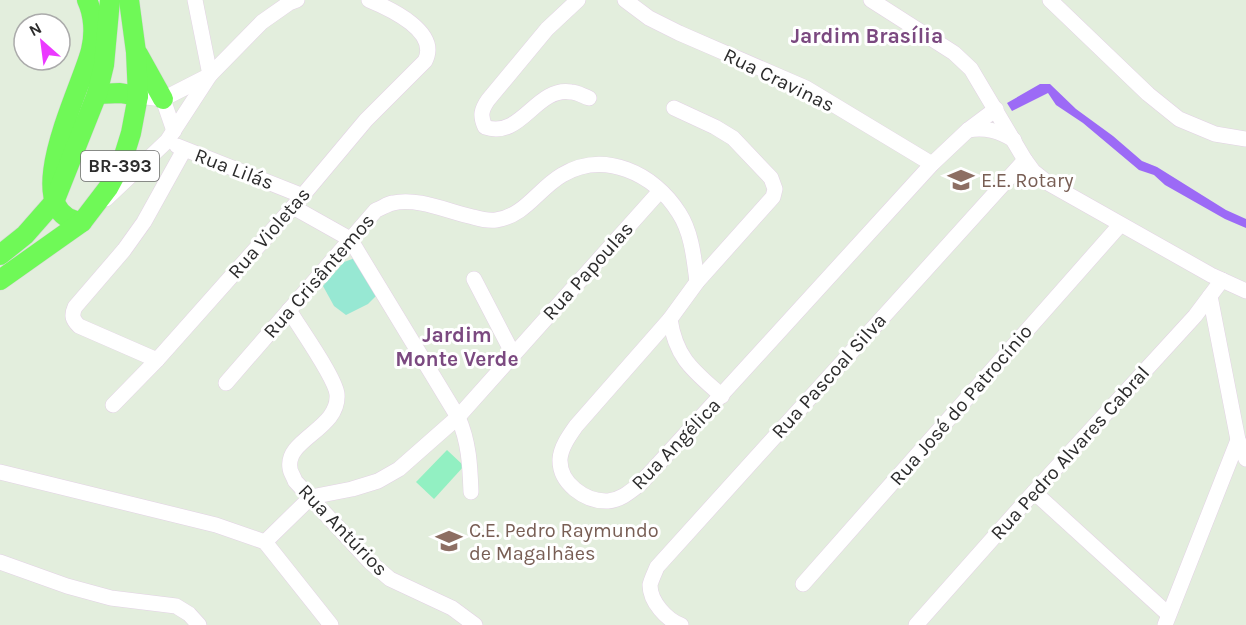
<svg xmlns="http://www.w3.org/2000/svg" width="1246" height="625" font-family="Karla,sans-serif">
	<style>
		.green { fill: #97e8d3 }
		.pitch { fill: #92f0c2 }
		.water { fill: #9c6af6 }
		.lines { fill: none; stroke-linecap: round; stroke-linejoin: round }
		.minor-casing { stroke: #e3d2e5; stroke-width: 16 }
		.major-casing { stroke: #d5d5d5; stroke-width: 21 }
		.minor { stroke: #fff; stroke-width: 15 }
		.major { stroke: #6ff957; stroke-width: 20 }
		.labels { text-anchor: middle; dominant-baseline: central; stroke-width: 6; stroke-linejoin: round; paint-order: stroke }
		.shield { fill: #fff; stroke: #6b6b6b; stroke-width: 1.5 }
		.shield-label { font-size: 18px; font-weight: bold; fill: #2c2c2c }
		.street-label { font-size: 20px; fill: #2c2c2c; stroke: #fff }
		.education-label { font-size: 20px; fill: #785e54; stroke: #fff; text-anchor: start }
		.neighbourhood-label { font-size: 21px; font-weight: bold; fill: #7b4980; stroke: #fff }
	</style>
	<rect width="100%" height="100%" fill="#e3eedd"/>
	<!-- green -->
	<path class="green" d="M355,258L377,295L368,304L346,315L334,306L323,286L344,262Z"/>
	<!-- pitch -->
	<path class="pitch" d="M447,450L464,466L434,499L416,482Z"/>
	<!-- water -->
	<path class="water" d="M1040,84H1050L1076,109L1113,136L1142,161L1157,167L1226,210L1246,219V228L1225,219L1165,185L1154,175L1139,170L1083,123L1056,105L1048,93L1012,111L1007,103Z"/>
	<g class="lines">
		<!-- minor casing -->
		<g class="minor-casing">
			<g id="minor">
				<path d="M195,0L210,75"/>
				<path d="M578,0L547,29L488,100C481,110 480,116 485,127C521,140 536,86 571,92C577,92 583,96 589,98"/>
				<path d="M625,0L649,18L679,33L806,88L932,164"/>
				<path d="M871,0L954,53L971,69L1025,160L1033,171L1048,183L1211,275L1246,291"/>
				<path d="M1050,0L1148,94L1179,119L1215,134L1246,139"/>
				<path d="M138,96L163,99L210,75"/>
				<path d="M163,99L174,131"/>
				<path d="M674,108L715,127L733,138L771,178L775,189L773,197L697,282L670,319L576,426C569,436 561,447 560,459C559,483 585,502 608,501C621,500 631,491 640,484L932,164L968,130L996,109"/>
				<path d="M968,130C986,127 999,131 1014,140"/>
				<path d="M177,146L303,196"/>
				<path d="M106,199L167,141L210,75L262,22L289,3L297,0"/>
				<path d="M293,207L350,239L458,417C469,442 470,465 471,492"/>
				<path d="M474,279L513,354"/>
				<path d="M1210,296L1238,440L1246,459"/>
				<path d="M289,310C299,327 335,377 337,394C340,429 285,439 290,468C290,472 294,477 295,481L370,562L390,579L452,608L475,625"/>
				<path d="M670,319C676,359 694,371 722,396"/>
				<path d="M157,360L79,326C73,320 71,316 75,307L124,250L144,222L184,150"/>
				<path d="M226,383L376,210C382,208 387,204 393,203C418,197 449,212 473,217C480,219 488,221 496,220C525,216 538,189 562,175C604,150 654,173 679,213C692,233 694,259 697,282"/>
				<path d="M113,405L157,360L293,207L366,120L425,61C440,32 391,9 369,0"/>
				<path d="M0,472L216,525L265,542L331,625"/>
				<path d="M1034,492L1168,614"/>
				<path d="M265,542L311,497L352,489L378,481L399,469L458,417L660,191"/>
				<path d="M0,562L67,586L111,598L176,606L189,614L199,625"/>
				<path d="M803,584L1120,225"/>
				<path d="M681,625C667,620 650,602 650,585C651,580 655,572 657,567L1025,160"/>
				<path d="M916,625L1034,492L1195,316L1222,280"/>
				<path d="M1165,625L1238,440"/>
			</g>
		</g>
		<!-- major casing -->
		<g class="major-casing">
			<g id="major">
				<path d="M138,54L163,99"/>
				<path d="M97,94L120,93L138,96"/>
				<path d="M82,222C14,215 83,85 91,50C95,34 94,15 87,0"/>
				<path d="M0,255L25,235L54,202L97,94L104,65L110,0"/>
				<path d="M0,280L82,222L108,188L122,162L131,133L138,96L136,52L129,0"/>
			</g>
		</g>
		<!-- minor -->
		<use href="#minor" class="minor"/>
		<!-- major -->
		<use href="#major" class="major"/>
	</g>
	<!-- icons -->
	<defs>
		<g id="school-bare" transform="scale(2.07)"><path d="M0-5L7-2L0 1L-7-2ZM-4 1L0 2.5L4 1V4Q0 6-4 4Z" fill="#8d6e63" stroke="#fff" stroke-width="2.5" paint-order="stroke"/></g>
	</defs>
	<g fill-rule="evenodd">
		<use href="#school-bare" x="961" y="180"/>
		<use href="#school-bare" x="449" y="541"/>
	</g>
	<g class="labels">
		<!-- shield labels -->
		<rect class="shield" x="81" y="151" width="78" height="30" rx="4.5"/>
		<g class="shield-label">
			<text x="120" y="166">BR-393</text>
		</g>
		<!-- street labels -->
		<g class="street-label">
			<text transform="translate(779 80) rotate(26)">Rua Cravinas</text>
			<text transform="translate(234 169) rotate(21)">Rua Lilás</text>
			<text transform="translate(269 233) rotate(-49)">Rua Violetas</text>
			<text transform="translate(588 271) rotate(-48)">Rua Papoulas</text>
			<text transform="translate(319 276) rotate(-49)">Rua Crisântemos</text>
			<text transform="translate(829 376) rotate(-48)">Rua Pascoal Silva</text>
			<text transform="translate(961 405) rotate(-49)">Rua José do Patrocínio</text>
			<text transform="translate(676 444) rotate(-46)">Rua Angélica</text>
			<text transform="translate(1070 453) rotate(-48)">Rua Pedro Alvares Cabral</text>
			<text transform="translate(343 530) rotate(46)">Rua Antúrios</text>
		</g>
		<!-- education labels -->
		<g class="education-label">
			<text x="981" y="180">E.E. Rotary</text>
			<text x="469" y="530">C.E. Pedro Raymundo<tspan x="469" dy="23">de Magalhães</tspan></text>
		</g>
		<!-- neighbourhood labels -->
		<g class="neighbourhood-label">
			<text x="867" y="36">Jardim Brasília</text>
			<text x="457" y="335">Jardim<tspan x="457" dy="24">Monte Verde</tspan></text>
		</g>
	</g>
	<!-- north arrow -->
	<g transform="translate(42 42) rotate(332)"><circle r="28" fill="#ffffff" stroke="#ababab" stroke-width="1.5"/>
	<path d="M0-4.5L10 22L0 15L-10 22Z" fill="#eb39ff"/>
	<text y="-9" font-size="16" font-weight="bold" text-anchor="middle" fill="#2c2c2c">N</text>
	</g>
</svg>
